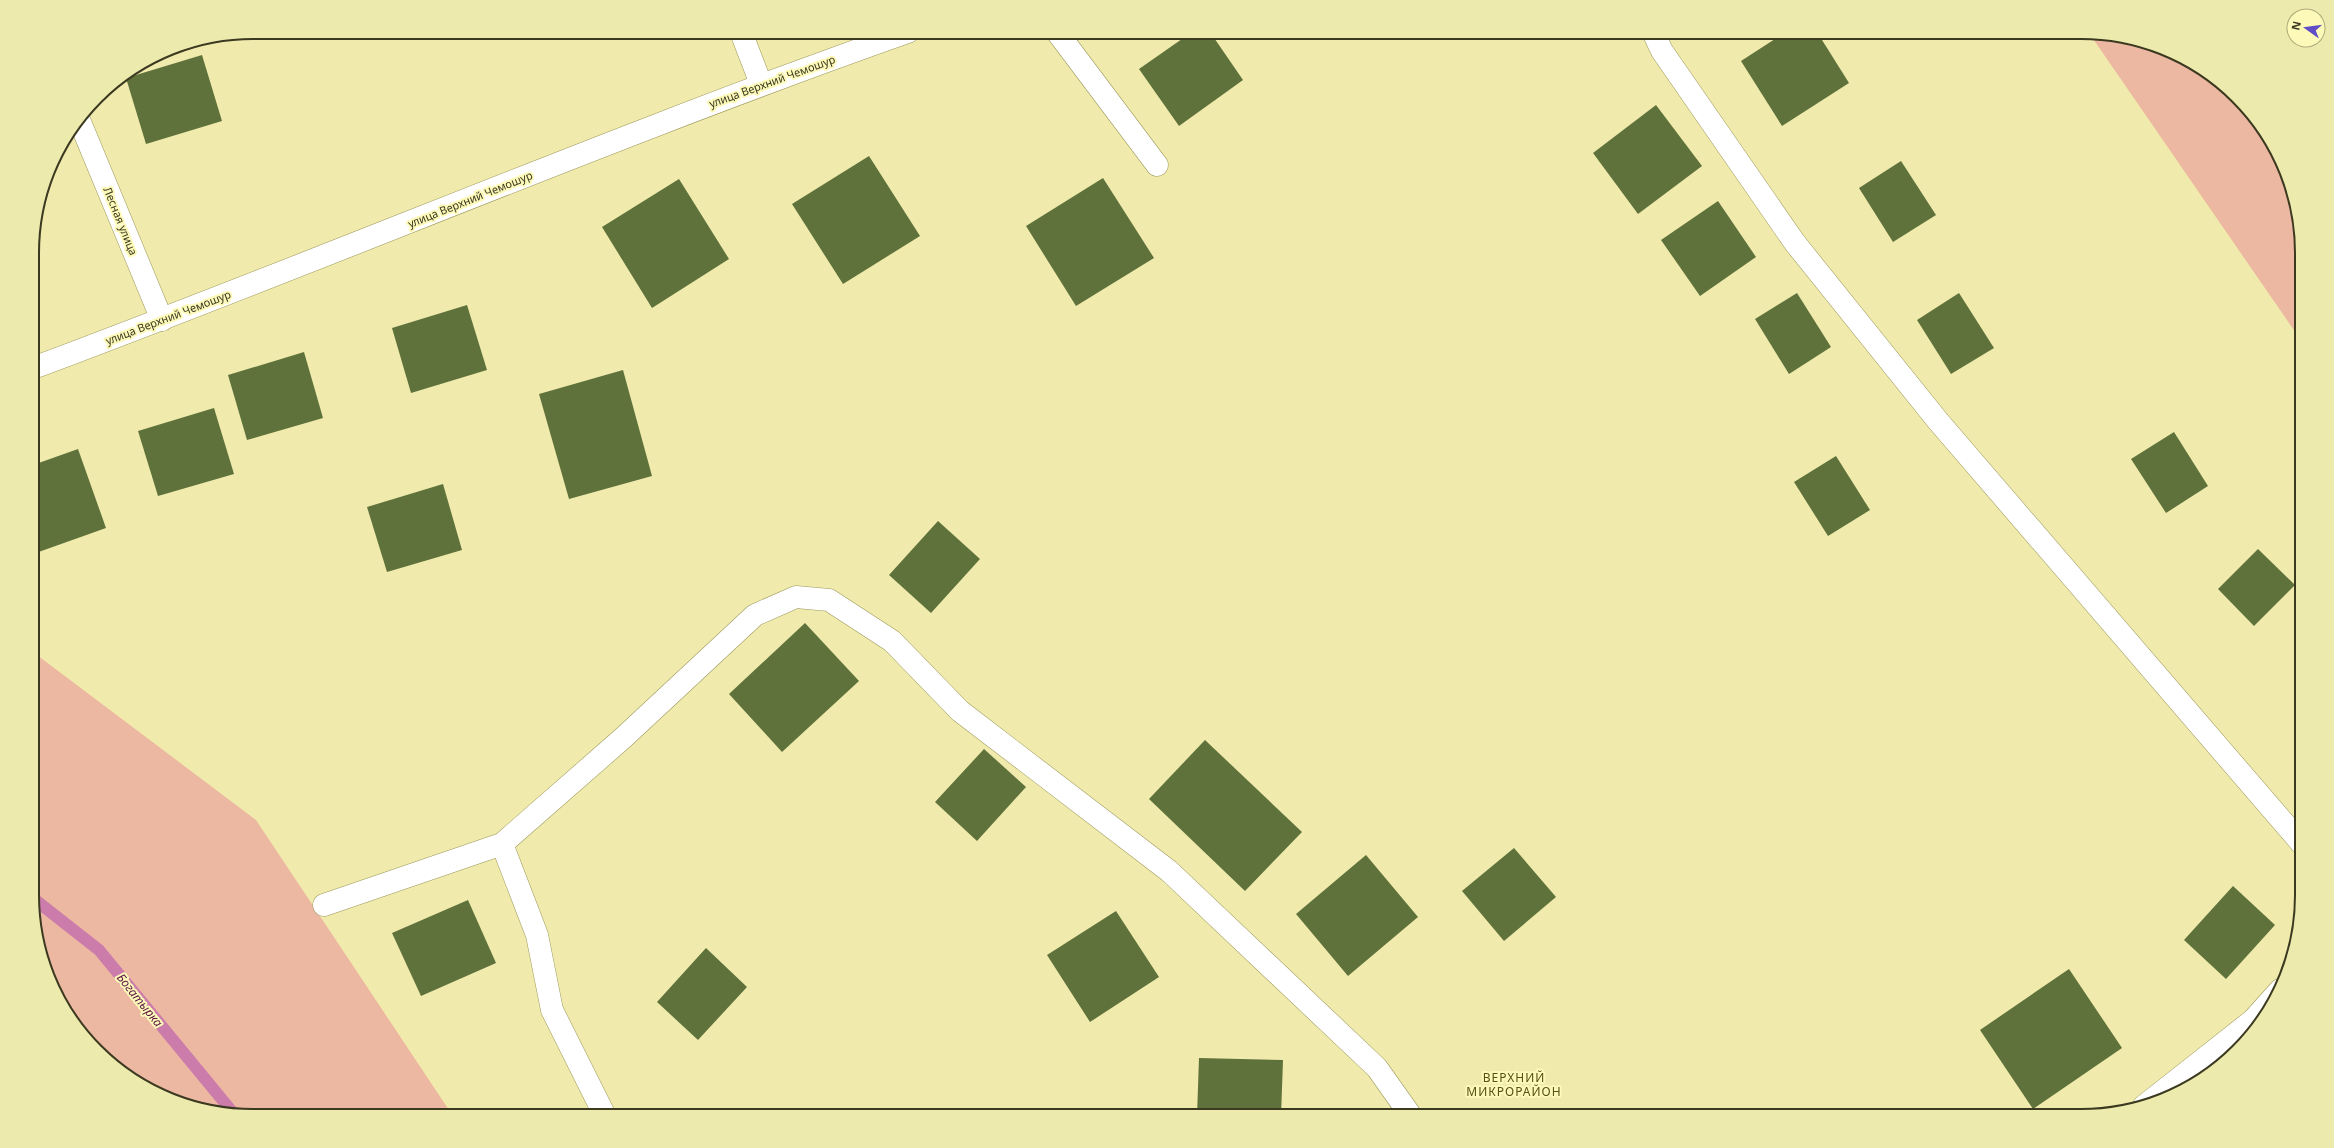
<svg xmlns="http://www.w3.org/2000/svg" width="2334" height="1148" font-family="'Noto Sans',sans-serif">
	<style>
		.green { fill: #edb8a1 }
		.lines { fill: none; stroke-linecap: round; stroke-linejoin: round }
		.stream { stroke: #cc7cab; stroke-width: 12 }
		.building { fill: #5f723c }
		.minor-casing { stroke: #9d985c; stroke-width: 23 }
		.minor { stroke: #fff; stroke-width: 22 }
		.labels { text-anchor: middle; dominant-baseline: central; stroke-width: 4; stroke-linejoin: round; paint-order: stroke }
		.street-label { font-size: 11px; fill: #3b3920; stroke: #fdf9b9 }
		.water-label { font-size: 12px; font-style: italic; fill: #5a1343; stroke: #fdf9b9 }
		.neighbourhood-label { font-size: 12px; letter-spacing: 1px; fill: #575113; stroke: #fdf9b9 }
		.rim { fill: none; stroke: #3b3920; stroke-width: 2 }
	</style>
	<rect width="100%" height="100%" fill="#f0ebac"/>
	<!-- green -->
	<g class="green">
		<path d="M2089,33L2124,36L2179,55L2227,87L2265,130L2285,169L2300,224V339Z"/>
		<path d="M33,652L256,820L453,1116H253L210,1112L155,1093L107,1061L78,1029L49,979L34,924Z"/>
	</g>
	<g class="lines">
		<!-- stream -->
		<path class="stream" d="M34,899L99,950L234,1114"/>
	</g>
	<!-- building -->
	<g class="building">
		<path d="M565,32H582L567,37Z"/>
		<path d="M1192,32H1210L1243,80L1179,126L1139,69Z"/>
		<path d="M1786,32H1817L1849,83L1782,126L1741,61Z"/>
		<path d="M202,55L222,121L146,144L126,78Z"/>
		<path d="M1656,105L1702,166L1638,214L1593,153Z"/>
		<path d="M869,156L920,236L843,284L792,204Z"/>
		<path d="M1901,161L1936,215L1893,242L1859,188Z"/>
		<path d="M1103,178L1154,258L1076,306L1026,226Z"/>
		<path d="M679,179L729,259L652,308L602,227Z"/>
		<path d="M1718,201L1756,257L1700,296L1661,240Z"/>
		<path d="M1797,293L1831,347L1789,374L1755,319Z"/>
		<path d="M1959,293L1994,348L1951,374L1917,320Z"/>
		<path d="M467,305L487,370L411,393L392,328Z"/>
		<path d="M304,352L323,418L247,440L228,375Z"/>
		<path d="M623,370L652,476L569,499L539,394Z"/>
		<path d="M214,408L234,474L158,496L138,431Z"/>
		<path d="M2174,432L2208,486L2166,513L2131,459Z"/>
		<path d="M78,449L106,528L33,554V465Z"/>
		<path d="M1836,456L1870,510L1828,536L1794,482Z"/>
		<path d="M443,484L462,550L387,572L367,507Z"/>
		<path d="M938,521L980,559L931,613L889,575Z"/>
		<path d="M2258,549L2295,585L2254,626L2218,589Z"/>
		<path d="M805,623L859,681L782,752L729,694Z"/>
		<path d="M1205,740L1302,832L1245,891L1149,799Z"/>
		<path d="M984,749L1026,787L977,841L935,802Z"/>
		<path d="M1514,848L1556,897L1504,941L1462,891Z"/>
		<path d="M1366,855L1418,917L1348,976L1296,914Z"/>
		<path d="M2233,886L2275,925L2226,979L2184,940Z"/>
		<path d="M468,900L496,963L421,996L392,933Z"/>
		<path d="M1116,911L1159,977L1090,1022L1047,955Z"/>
		<path d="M706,948L747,987L698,1040L657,1002Z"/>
		<path d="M2069,969L2122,1048L2033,1109L1980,1030Z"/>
		<path d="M1199,1058L1283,1060L1281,1116H1197Z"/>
	</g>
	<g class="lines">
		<!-- minor casing -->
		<g class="minor-casing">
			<g id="minor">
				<path d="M741,32L761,84"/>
				<path d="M1057,32L1157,165"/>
				<path d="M1653,32L1662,51L1795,243L1938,421L2302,844"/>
				<path d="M80,122L162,320"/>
				<path d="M33,368C326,259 613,136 908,32"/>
				<path d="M502,844L537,935L552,1010L603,1112"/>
				<path d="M324,905L502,844L623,738L755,615L796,597L829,600L892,641L960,711L1169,871L1377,1068L1411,1116"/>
				<path d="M2144,1106L2253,1020L2280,990"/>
			</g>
		</g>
		<!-- minor -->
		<use href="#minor" class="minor"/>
	</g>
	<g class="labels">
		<!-- street labels -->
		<g class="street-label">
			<text transform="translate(772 81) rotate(-20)">улица Верхний Чемошур</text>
			<text transform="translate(470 199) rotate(-22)">улица Верхний Чемошур</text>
			<text transform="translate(121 221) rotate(68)">Лесная улица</text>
			<text transform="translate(168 317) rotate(-21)">улица Верхний Чемошур</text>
		</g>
		<!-- water labels -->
		<g class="water-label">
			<text transform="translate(140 1000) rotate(51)">Богатырка</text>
		</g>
		<!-- neighbourhood labels -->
		<g class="neighbourhood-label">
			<text x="1514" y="1077">ВЕРХНИЙ<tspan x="1514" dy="14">МИКРОРАЙОН</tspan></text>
		</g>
	</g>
	<!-- crop -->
	<path d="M0 0H2334V1148H0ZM253 39H2081A214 214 0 0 1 2295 253V895A214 214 0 0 1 2081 1109H253A214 214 0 0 1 39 895V253A214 214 0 0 1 253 39Z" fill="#edeaad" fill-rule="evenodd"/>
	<path class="rim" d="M253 39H2081A214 214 0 0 1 2295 253V895A214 214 0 0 1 2081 1109H253A214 214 0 0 1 39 895V253A214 214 0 0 1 253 39Z"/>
	<!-- north arrow -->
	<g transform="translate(2306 28) rotate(284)"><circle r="19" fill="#fdf9b9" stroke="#afac7c"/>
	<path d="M0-3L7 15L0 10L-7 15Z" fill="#5e4dc5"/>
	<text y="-6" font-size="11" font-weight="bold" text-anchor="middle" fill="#3b3920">N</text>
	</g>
</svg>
